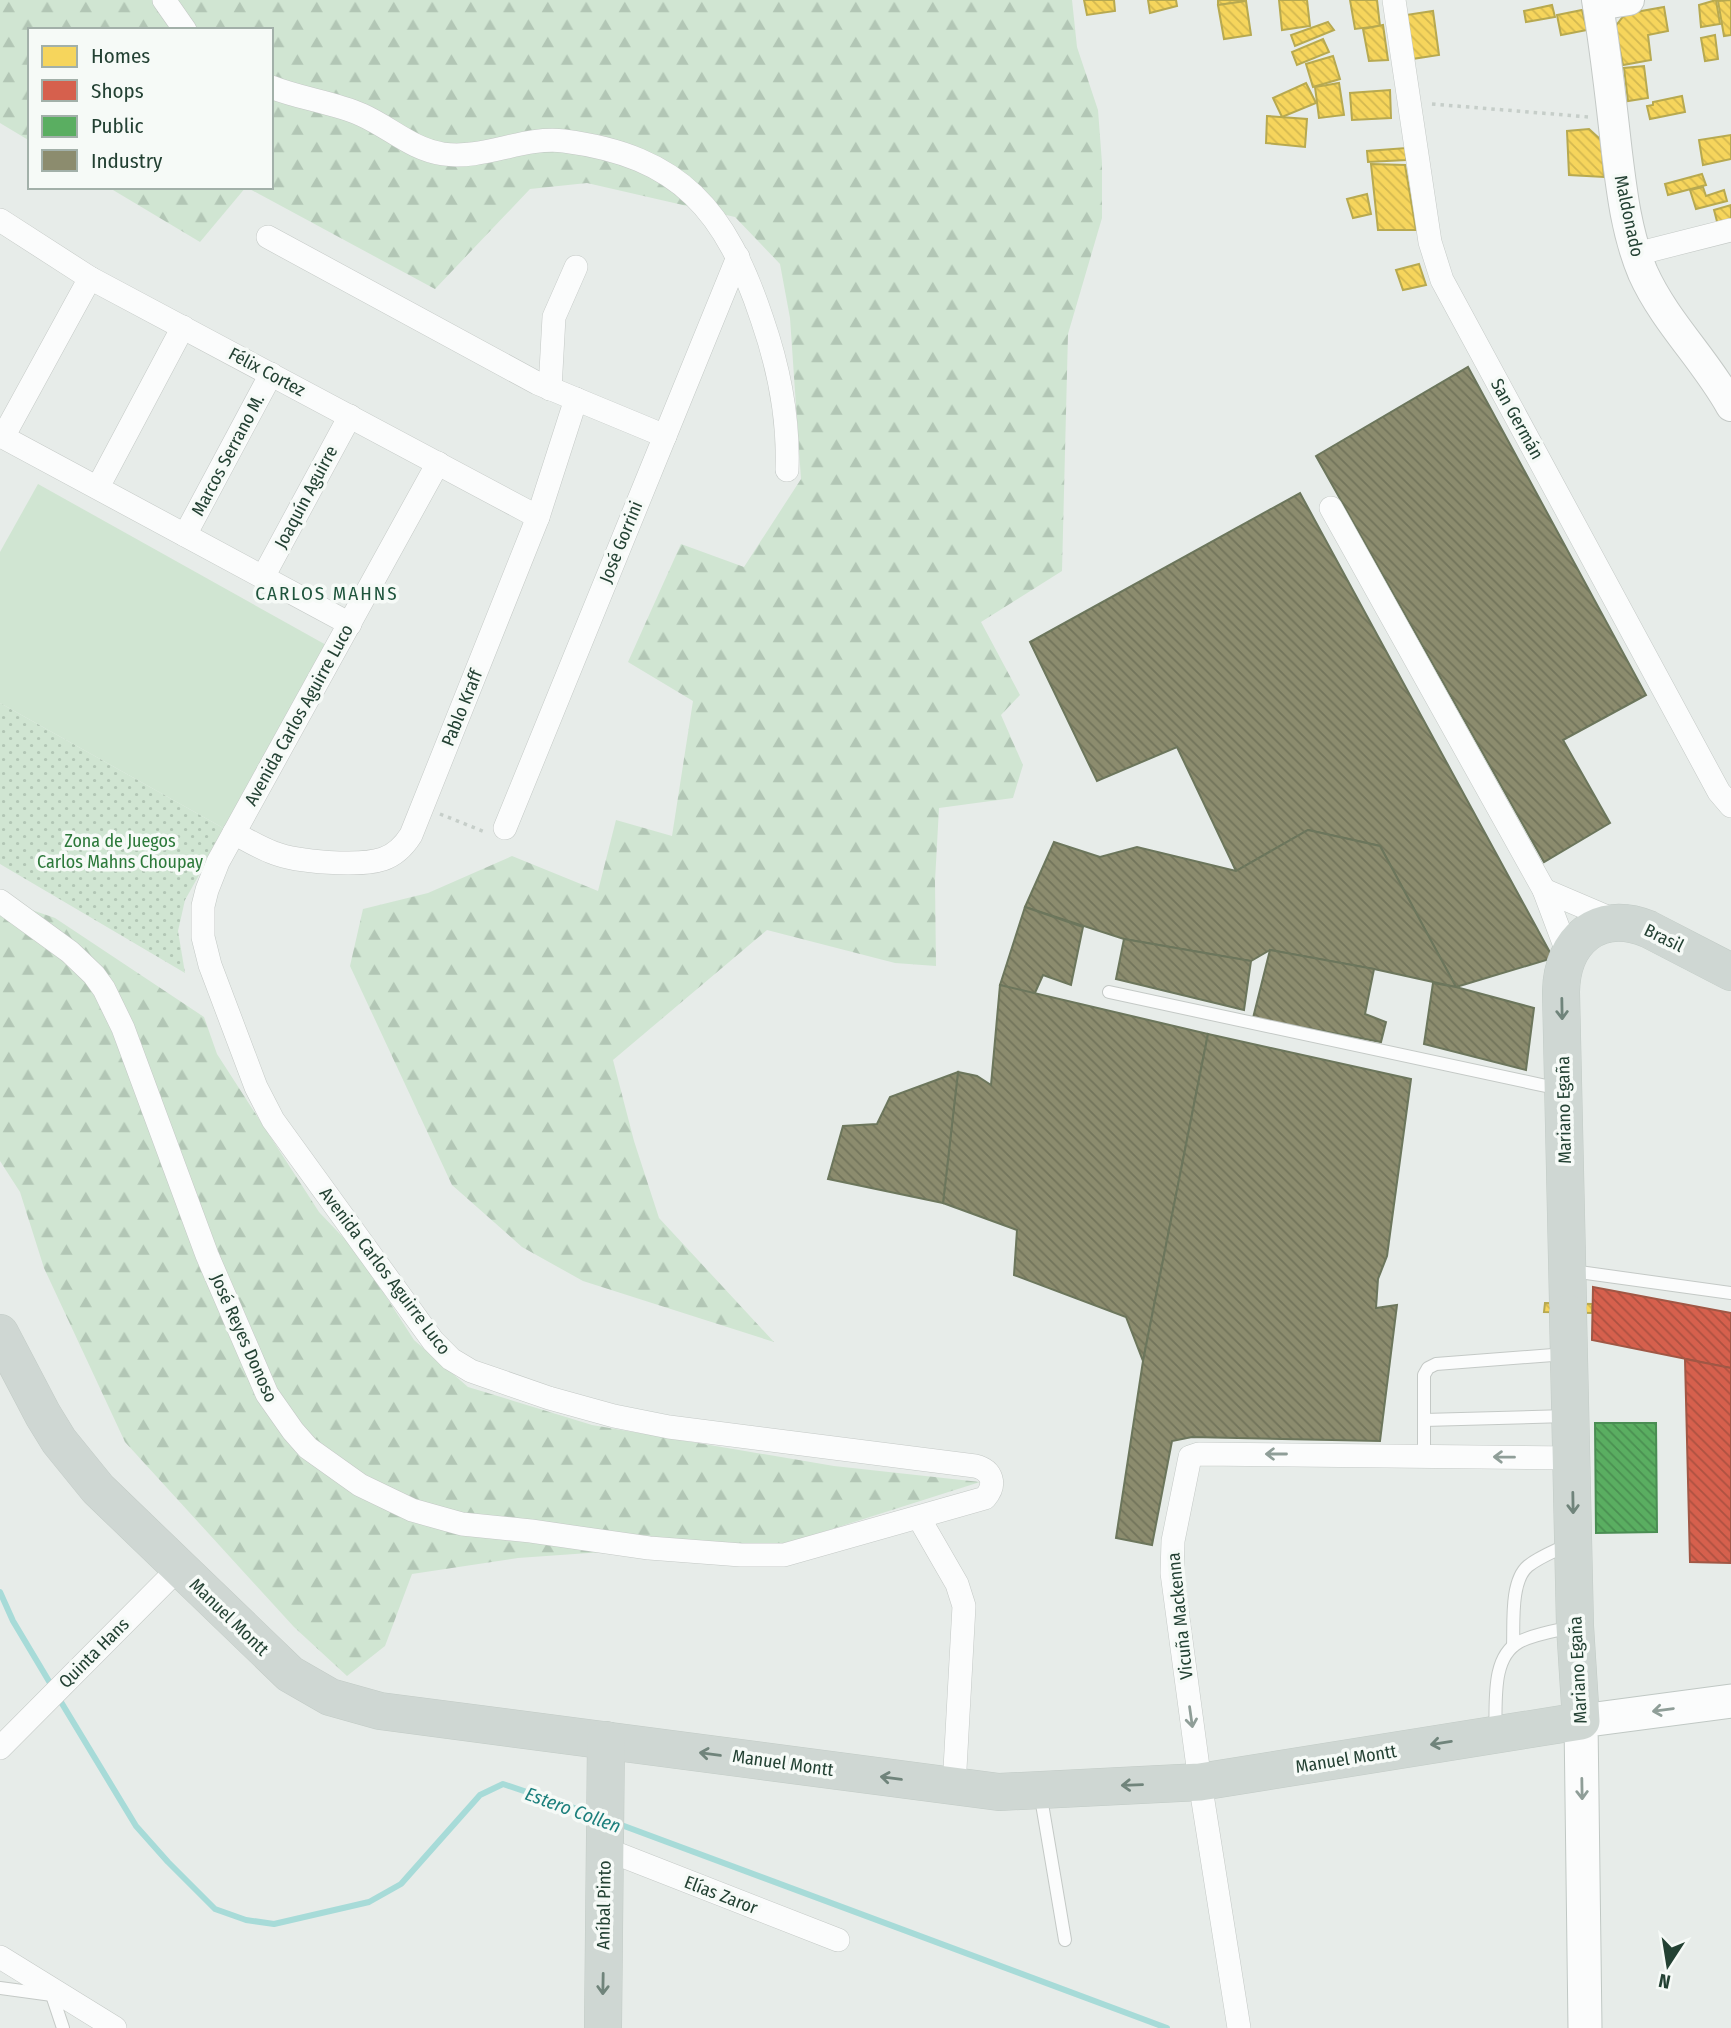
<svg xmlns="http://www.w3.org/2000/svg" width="1731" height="2028" font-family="'Fira Sans Condensed',sans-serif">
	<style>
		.grass { fill: #d0e5d2 }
		.forest { fill: url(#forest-firs) }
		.park { fill: url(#park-dots) }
		.homes { fill: url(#homes-back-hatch); stroke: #b7a950; stroke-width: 2 }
		.shops { fill: url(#shops-back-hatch); stroke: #a05745; stroke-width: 2 }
		.public { fill: url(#public-back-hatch); stroke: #4a8d53; stroke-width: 2 }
		.industry { fill: url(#industry-back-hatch); stroke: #6c765c; stroke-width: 2 }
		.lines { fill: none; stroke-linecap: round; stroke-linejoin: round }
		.stream { stroke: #a7dbd8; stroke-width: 6 }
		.service-casing { stroke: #c4c9c6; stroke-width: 14 }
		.minor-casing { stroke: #c4c9c6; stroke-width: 24 }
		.tertiary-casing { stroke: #c4c9c6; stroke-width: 32 }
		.secondary-casing { stroke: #c0c8c4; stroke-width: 35 }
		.primary-casing { stroke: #c2cbc6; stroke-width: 38 }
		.path { stroke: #c6cec9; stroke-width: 3.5; stroke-dasharray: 3.5 5; stroke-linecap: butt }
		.service { stroke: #fbfcfc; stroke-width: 12 }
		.minor { stroke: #fbfcfc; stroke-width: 23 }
		.tertiary { stroke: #fbfcfc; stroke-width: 30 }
		.secondary { stroke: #fbfcfc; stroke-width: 33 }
		.primary { stroke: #cfd7d3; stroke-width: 37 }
		.oneway { stroke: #70847b }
		.oneway2 { stroke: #8f9e98 }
		.labels { text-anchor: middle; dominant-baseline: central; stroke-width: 7; stroke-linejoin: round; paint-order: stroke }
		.street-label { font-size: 18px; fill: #234133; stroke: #f6faf7 }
		.park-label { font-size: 18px; fill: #2c793a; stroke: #f6faf7 }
		.neighbourhood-label { font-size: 19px; letter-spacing: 2px; fill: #1e543c; stroke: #f6faf7 }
		.water-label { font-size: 19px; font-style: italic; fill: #1b7f7c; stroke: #f6faf7 }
	</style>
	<defs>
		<pattern id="forest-firs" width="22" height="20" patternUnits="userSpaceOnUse" patternTransform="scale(1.75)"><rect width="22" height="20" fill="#d0e5d2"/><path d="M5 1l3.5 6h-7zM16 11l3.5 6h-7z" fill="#b2c6b5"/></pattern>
		<pattern id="park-dots" width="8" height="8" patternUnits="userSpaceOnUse" patternTransform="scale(1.75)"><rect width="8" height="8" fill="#d0e5d2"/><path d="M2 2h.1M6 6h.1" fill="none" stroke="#b2c6b5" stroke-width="1.8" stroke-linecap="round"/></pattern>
		<pattern id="homes-back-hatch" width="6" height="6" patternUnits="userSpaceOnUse" patternTransform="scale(1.75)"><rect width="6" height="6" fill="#f6d55c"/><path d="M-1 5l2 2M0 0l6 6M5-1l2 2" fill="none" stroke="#d3b850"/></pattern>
		<pattern id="shops-back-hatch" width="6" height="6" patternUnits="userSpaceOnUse" patternTransform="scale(1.75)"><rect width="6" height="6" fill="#d6604d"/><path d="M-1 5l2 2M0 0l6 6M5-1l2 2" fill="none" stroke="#ad5141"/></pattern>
		<pattern id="public-back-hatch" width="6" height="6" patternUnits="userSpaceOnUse" patternTransform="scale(1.75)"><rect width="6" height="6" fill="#5aae61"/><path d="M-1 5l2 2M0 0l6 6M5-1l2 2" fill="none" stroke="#4a8f51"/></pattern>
		<pattern id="industry-back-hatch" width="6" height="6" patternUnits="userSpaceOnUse" patternTransform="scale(1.75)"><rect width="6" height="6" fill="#8c8c6e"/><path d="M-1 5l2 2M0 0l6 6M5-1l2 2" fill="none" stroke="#72745b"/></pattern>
	</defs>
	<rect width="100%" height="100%" fill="#e7ece9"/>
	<!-- grass -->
	<path class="grass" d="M38,484L328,646L225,829L0,703V552Z"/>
	<!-- forest -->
	<g class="forest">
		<path d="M0,0H1072L1077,47L1098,110L1102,163V218L1068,334L1062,571L981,622L1020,695L1001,715L1023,765L1013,798L939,808L935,881L936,966L895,963L767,930L613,1060L634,1141L659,1218L774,1342L583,1281L522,1247L452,1185L350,966L363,909L428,893L512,856L598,891L616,820L672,836L693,701L628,662L681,544L744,567L801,479L790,318L780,264L735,217L587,183L530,189L435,289L246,187H271V30H30V141L0,123Z"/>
		<path d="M108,187H246L200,242Z"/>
		<path d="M0,899L55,918L204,1017L217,1054L319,1212L358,1253L414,1340L468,1387L592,1425L834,1466L980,1482L744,1557L617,1551L518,1558L412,1574L385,1646L347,1676L294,1627L125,1442L44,1268L20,1192L0,1161Z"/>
	</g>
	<!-- park -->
	<path class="park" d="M0,703L225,829L185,900L178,931L185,973L0,864Z"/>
	<!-- homes -->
	<g class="homes">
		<path d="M1084,0H1114L1115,11L1087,15Z"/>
		<path d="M1148,0H1176L1177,6L1150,13Z"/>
		<path d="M1218,0H1246V1L1218,5Z"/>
		<path d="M1279,0H1307L1310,26L1282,30Z"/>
		<path d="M1350,0H1377L1380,26L1355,29Z"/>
		<path d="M1716,0L1720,24L1701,27L1699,5Z"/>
		<path d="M1731,0V35L1724,36L1718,1Z"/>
		<path d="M1246,1L1251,35L1224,39L1218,5Z"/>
		<path d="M1552,5L1555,17L1526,22L1524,11Z"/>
		<path d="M1664,7L1668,31L1648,35L1651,60L1623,65L1615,27L1625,14Z"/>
		<path d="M1582,10L1587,30L1561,35L1557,15Z"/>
		<path d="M1433,11L1439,55L1412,59L1406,15Z"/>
		<path d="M1328,22L1334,30L1295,46L1291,35Z"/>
		<path d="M1383,25L1388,60L1369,61L1363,29Z"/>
		<path d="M1715,35L1718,59L1705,61L1701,38Z"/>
		<path d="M1323,39L1329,52L1297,65L1292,52Z"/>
		<path d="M1333,56L1340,79L1313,87L1306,64Z"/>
		<path d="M1644,66L1648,98L1628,101L1624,68Z"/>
		<path d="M1306,83L1316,103L1282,117L1273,98Z"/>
		<path d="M1339,83L1344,115L1319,118L1315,87Z"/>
		<path d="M1390,90L1391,118L1352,120L1350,93Z"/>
		<path d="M1682,96L1685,112L1650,119L1647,106L1653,105V102Z"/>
		<path d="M1267,116L1307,119L1305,147L1266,143Z"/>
		<path d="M1589,129L1601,140L1604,177L1569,175L1567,131Z"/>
		<path d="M1731,135V159L1703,165L1699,140Z"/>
		<path d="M1406,148V160L1368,162L1367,151Z"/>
		<path d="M1371,164L1405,165L1416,230H1378Z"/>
		<path d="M1702,174L1706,185L1668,195L1665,184Z"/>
		<path d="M1703,187L1706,196L1724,190L1727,201L1696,209L1690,190Z"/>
		<path d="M1367,194L1371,214L1353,218L1347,199Z"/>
		<path d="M1731,205V226L1719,229L1714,210Z"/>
		<path d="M1419,264L1426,285L1403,290L1396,270Z"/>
		<path d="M1545,1303L1592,1304V1313L1544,1312Z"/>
	</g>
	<!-- shops -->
	<g class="shops">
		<path d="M1593,1287L1731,1313V1368L1592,1340Z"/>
		<path d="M1685,1359L1731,1368V1563L1690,1562Z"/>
	</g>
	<!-- public -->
	<path class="public" d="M1595,1423H1656L1657,1532L1596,1533Z"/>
	<!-- industry -->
	<g class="industry">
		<path d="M1468,367L1646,695L1563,740L1610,823L1544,862L1316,456Z"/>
		<path d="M1300,493L1553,958L1456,987L1380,846L1308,830L1236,871L1177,747L1097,781L1030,642Z"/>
		<path d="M1308,830L1380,846L1456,987L1374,969L1270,950L1251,961L1124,939L1025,907L1054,842L1100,857L1137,847L1236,871Z"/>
		<path d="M1025,907L1083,927L1071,985L1043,975L1034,995L1000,985Z"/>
		<path d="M1124,939L1251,961L1244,1010L1116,979Z"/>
		<path d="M1270,950L1374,969L1365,1014L1386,1022L1381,1042L1253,1018Z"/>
		<path d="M1433,983L1456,987L1534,1008L1526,1070L1424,1044Z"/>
		<path d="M1000,985L1208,1034L1143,1361L1126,1317L1014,1275L1017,1230L943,1203L958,1072L977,1076L991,1085Z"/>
		<path d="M1208,1034L1411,1079L1387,1256L1378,1279L1376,1308L1397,1305L1380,1441L1192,1437L1172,1441L1152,1545L1116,1538L1143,1361Z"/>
		<path d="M958,1072L943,1203L828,1179L843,1126L877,1124L890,1097Z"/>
	</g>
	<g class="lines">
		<!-- stream -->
		<g class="stream">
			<path d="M0,1592L13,1621L53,1688"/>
			<path d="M58,1697L136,1826L168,1862L215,1909L246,1920L274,1924L369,1902L401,1884L480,1795L503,1784L592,1814"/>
			<path d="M616,1823L1167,2028"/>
		</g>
		<!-- service casing -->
		<g class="service-casing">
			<g id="service">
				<path d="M1109,992L1560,1089"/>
				<path d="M1572,1271L1731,1293"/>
				<path d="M1424,1420L1567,1416"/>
				<path d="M1424,1455V1375L1428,1368L1436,1364L1566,1354"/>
				<path d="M1513,1646C1514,1624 1510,1581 1528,1566C1539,1557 1555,1551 1567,1545"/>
				<path d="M1495,1733C1497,1705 1490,1658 1519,1642C1534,1634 1555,1631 1572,1627"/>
				<path d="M1040,1792L1065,1940"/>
				<path d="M0,1988L52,1995"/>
				<path d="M52,1995L63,2028"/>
			</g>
		</g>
		<!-- minor casing -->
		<g class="minor-casing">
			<g id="minor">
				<path d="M164,0L185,30"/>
				<path d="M1394,0L1430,242L1442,280L1719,792L1731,806"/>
				<path d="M271,87C301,99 333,102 362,115C391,128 411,149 443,154C484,160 523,136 564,141C681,156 726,211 762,319C779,368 789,418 787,470"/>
				<path d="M0,220L90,278L538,517"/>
				<path d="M268,237L537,383L665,436"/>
				<path d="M1636,254L1731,230"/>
				<path d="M550,389L554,317L576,267"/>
				<path d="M0,437H3L350,624"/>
				<path d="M3,437L90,278"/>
				<path d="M98,487L183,327"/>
				<path d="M1331,508L1544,890L1568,954"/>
				<path d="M185,535L271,374"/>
				<path d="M263,577L350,416"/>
				<path d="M505,828L738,257"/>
				<path d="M234,833C247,840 260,848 274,853C297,862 359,867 383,859C395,855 404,846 411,835L538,517L576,399"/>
				<path d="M1544,890L1619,922"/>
				<path d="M0,901L70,952L94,975L104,989L123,1028L207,1255L267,1394L293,1431L308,1448L360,1485L412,1510L462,1524L531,1531L649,1548L741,1555H784L985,1498C997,1484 992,1470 975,1466L669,1427L614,1416L549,1398L471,1371L451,1359L433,1341L273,1120L256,1087L210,965L203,937V906L207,890L218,862L438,463"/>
				<path d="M919,1518L957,1584L964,1606L954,1787"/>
				<path d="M0,1748L179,1568"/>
				<path d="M605,1849L838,1940"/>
				<path d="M0,1957L115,2028"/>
				<path d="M1239,2028L1200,1782L1172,1573L1173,1541L1190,1457L1199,1454L1572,1458"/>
			</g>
		</g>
		<!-- tertiary casing -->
		<g class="tertiary-casing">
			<g id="tertiary">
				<path d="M1597,0C1606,51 1611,102 1617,153C1622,194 1627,235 1643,273C1665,322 1705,359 1731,406"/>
				<path d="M1598,5L1629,0"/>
			</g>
		</g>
		<!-- secondary casing -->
		<g class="secondary-casing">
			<path id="secondary" d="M1585,2028L1581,1721L1731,1701"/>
		</g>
		<!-- primary casing -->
		<g class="primary-casing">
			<g id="primary">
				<path d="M1568,1303L1561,992C1562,940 1598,909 1648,929L1731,972"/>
				<path d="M0,1333L43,1415L59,1441L98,1489L290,1674L330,1697L380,1711L999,1792L1200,1782L1581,1721L1575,1626L1568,1313"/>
				<path d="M603,2028L606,1740"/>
			</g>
		</g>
		<!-- path -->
		<g class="path">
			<path d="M1432,104L1589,117"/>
			<path d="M440,814L485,832"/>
		</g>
		<!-- service -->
		<use href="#service" class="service"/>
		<!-- minor -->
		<use href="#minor" class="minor"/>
		<!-- tertiary -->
		<use href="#tertiary" class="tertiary"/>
		<!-- secondary -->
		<use href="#secondary" class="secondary"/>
		<!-- primary -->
		<use href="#primary" class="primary"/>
	</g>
	<!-- one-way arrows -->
	<defs><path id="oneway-shaft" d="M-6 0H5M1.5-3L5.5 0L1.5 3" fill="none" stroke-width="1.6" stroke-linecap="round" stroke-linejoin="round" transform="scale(1.75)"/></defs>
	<g class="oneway">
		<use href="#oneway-shaft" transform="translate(1562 1009) rotate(89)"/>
		<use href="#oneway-shaft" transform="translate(1573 1503) rotate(89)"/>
		<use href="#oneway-shaft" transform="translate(1441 1743) rotate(171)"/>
		<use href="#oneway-shaft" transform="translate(710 1754) rotate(-172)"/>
		<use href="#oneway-shaft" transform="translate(891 1778) rotate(-172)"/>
		<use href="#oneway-shaft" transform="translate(1132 1785) rotate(178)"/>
		<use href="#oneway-shaft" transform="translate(603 1984) rotate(91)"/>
	</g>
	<g class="oneway2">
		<use href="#oneway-shaft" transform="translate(1276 1454) rotate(-180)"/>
		<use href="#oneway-shaft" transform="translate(1504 1457) rotate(-179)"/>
		<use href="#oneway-shaft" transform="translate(1663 1710) rotate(172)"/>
		<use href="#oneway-shaft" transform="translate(1191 1717) rotate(82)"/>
		<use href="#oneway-shaft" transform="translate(1582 1789) rotate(89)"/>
	</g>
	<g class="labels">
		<!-- street labels -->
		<g class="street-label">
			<text transform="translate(1629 216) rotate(78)">Maldonado</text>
			<text transform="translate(267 372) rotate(28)">Félix Cortez</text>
			<text transform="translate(1517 419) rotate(61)">San Germán</text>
			<text transform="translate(228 455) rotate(-62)">Marcos Serrano M.</text>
			<text transform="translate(306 497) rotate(-62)">Joaquín Aguirre</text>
			<text transform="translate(621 542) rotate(-68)">José Gorrini</text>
			<text transform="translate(462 708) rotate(-68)">Pablo Kraff</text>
			<text transform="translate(299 715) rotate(-61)">Avenida Carlos Aguirre Luco</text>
			<text transform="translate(1664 938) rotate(26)">Brasil</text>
			<text transform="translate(1564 1110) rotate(-91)">Mariano Egaña</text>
			<text transform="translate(385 1271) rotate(53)">Avenida Carlos Aguirre Luco</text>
			<text transform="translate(244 1338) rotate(66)">José Reyes Donoso</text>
			<text transform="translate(1180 1616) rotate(-96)">Vicuña Mackenna</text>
			<text transform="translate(229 1617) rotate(44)">Manuel Montt</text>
			<text transform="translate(94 1653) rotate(-45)">Quinta Hans</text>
			<text transform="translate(1578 1670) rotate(-93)">Mariano Egaña</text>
			<text transform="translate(1346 1759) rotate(-9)">Manuel Montt</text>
			<text transform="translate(783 1763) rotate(8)">Manuel Montt</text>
			<text transform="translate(721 1895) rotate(21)">Elías Zaror</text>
			<text transform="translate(604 1905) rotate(-89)">Aníbal Pinto</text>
		</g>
		<!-- park labels -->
		<g class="park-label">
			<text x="120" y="841">Zona de Juegos<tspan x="120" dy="21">Carlos Mahns Choupay</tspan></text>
		</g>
		<!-- neighbourhood labels -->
		<g class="neighbourhood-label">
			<text x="327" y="593">CARLOS MAHNS</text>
		</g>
		<!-- water labels -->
		<g class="water-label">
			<text transform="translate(573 1810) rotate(20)">Estero Collen</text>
		</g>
	</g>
	<!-- legend -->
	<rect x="28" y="28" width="245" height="161" fill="#f6faf7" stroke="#a2b0a9" stroke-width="2"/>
	<rect x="42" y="46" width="35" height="21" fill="#f6d55c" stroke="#a2b0a9" stroke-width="2"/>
	<text x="91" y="63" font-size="21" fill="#234133">Homes</text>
	<rect x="42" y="80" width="35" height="21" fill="#d6604d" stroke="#a2b0a9" stroke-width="2"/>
	<text x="91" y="98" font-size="21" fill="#234133">Shops</text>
	<rect x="42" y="116" width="35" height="21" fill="#5aae61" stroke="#a2b0a9" stroke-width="2"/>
	<text x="91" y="133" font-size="21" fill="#234133">Public</text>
	<rect x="42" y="150" width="35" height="21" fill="#8c8c6e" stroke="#a2b0a9" stroke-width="2"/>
	<text x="91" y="168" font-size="21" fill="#234133">Industry</text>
	<!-- north arrow -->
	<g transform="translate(1668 1965) rotate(192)" stroke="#f6faf7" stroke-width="5" paint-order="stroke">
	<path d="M0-5L12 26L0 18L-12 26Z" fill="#234133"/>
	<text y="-10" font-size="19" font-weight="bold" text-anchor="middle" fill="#234133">N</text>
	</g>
</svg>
